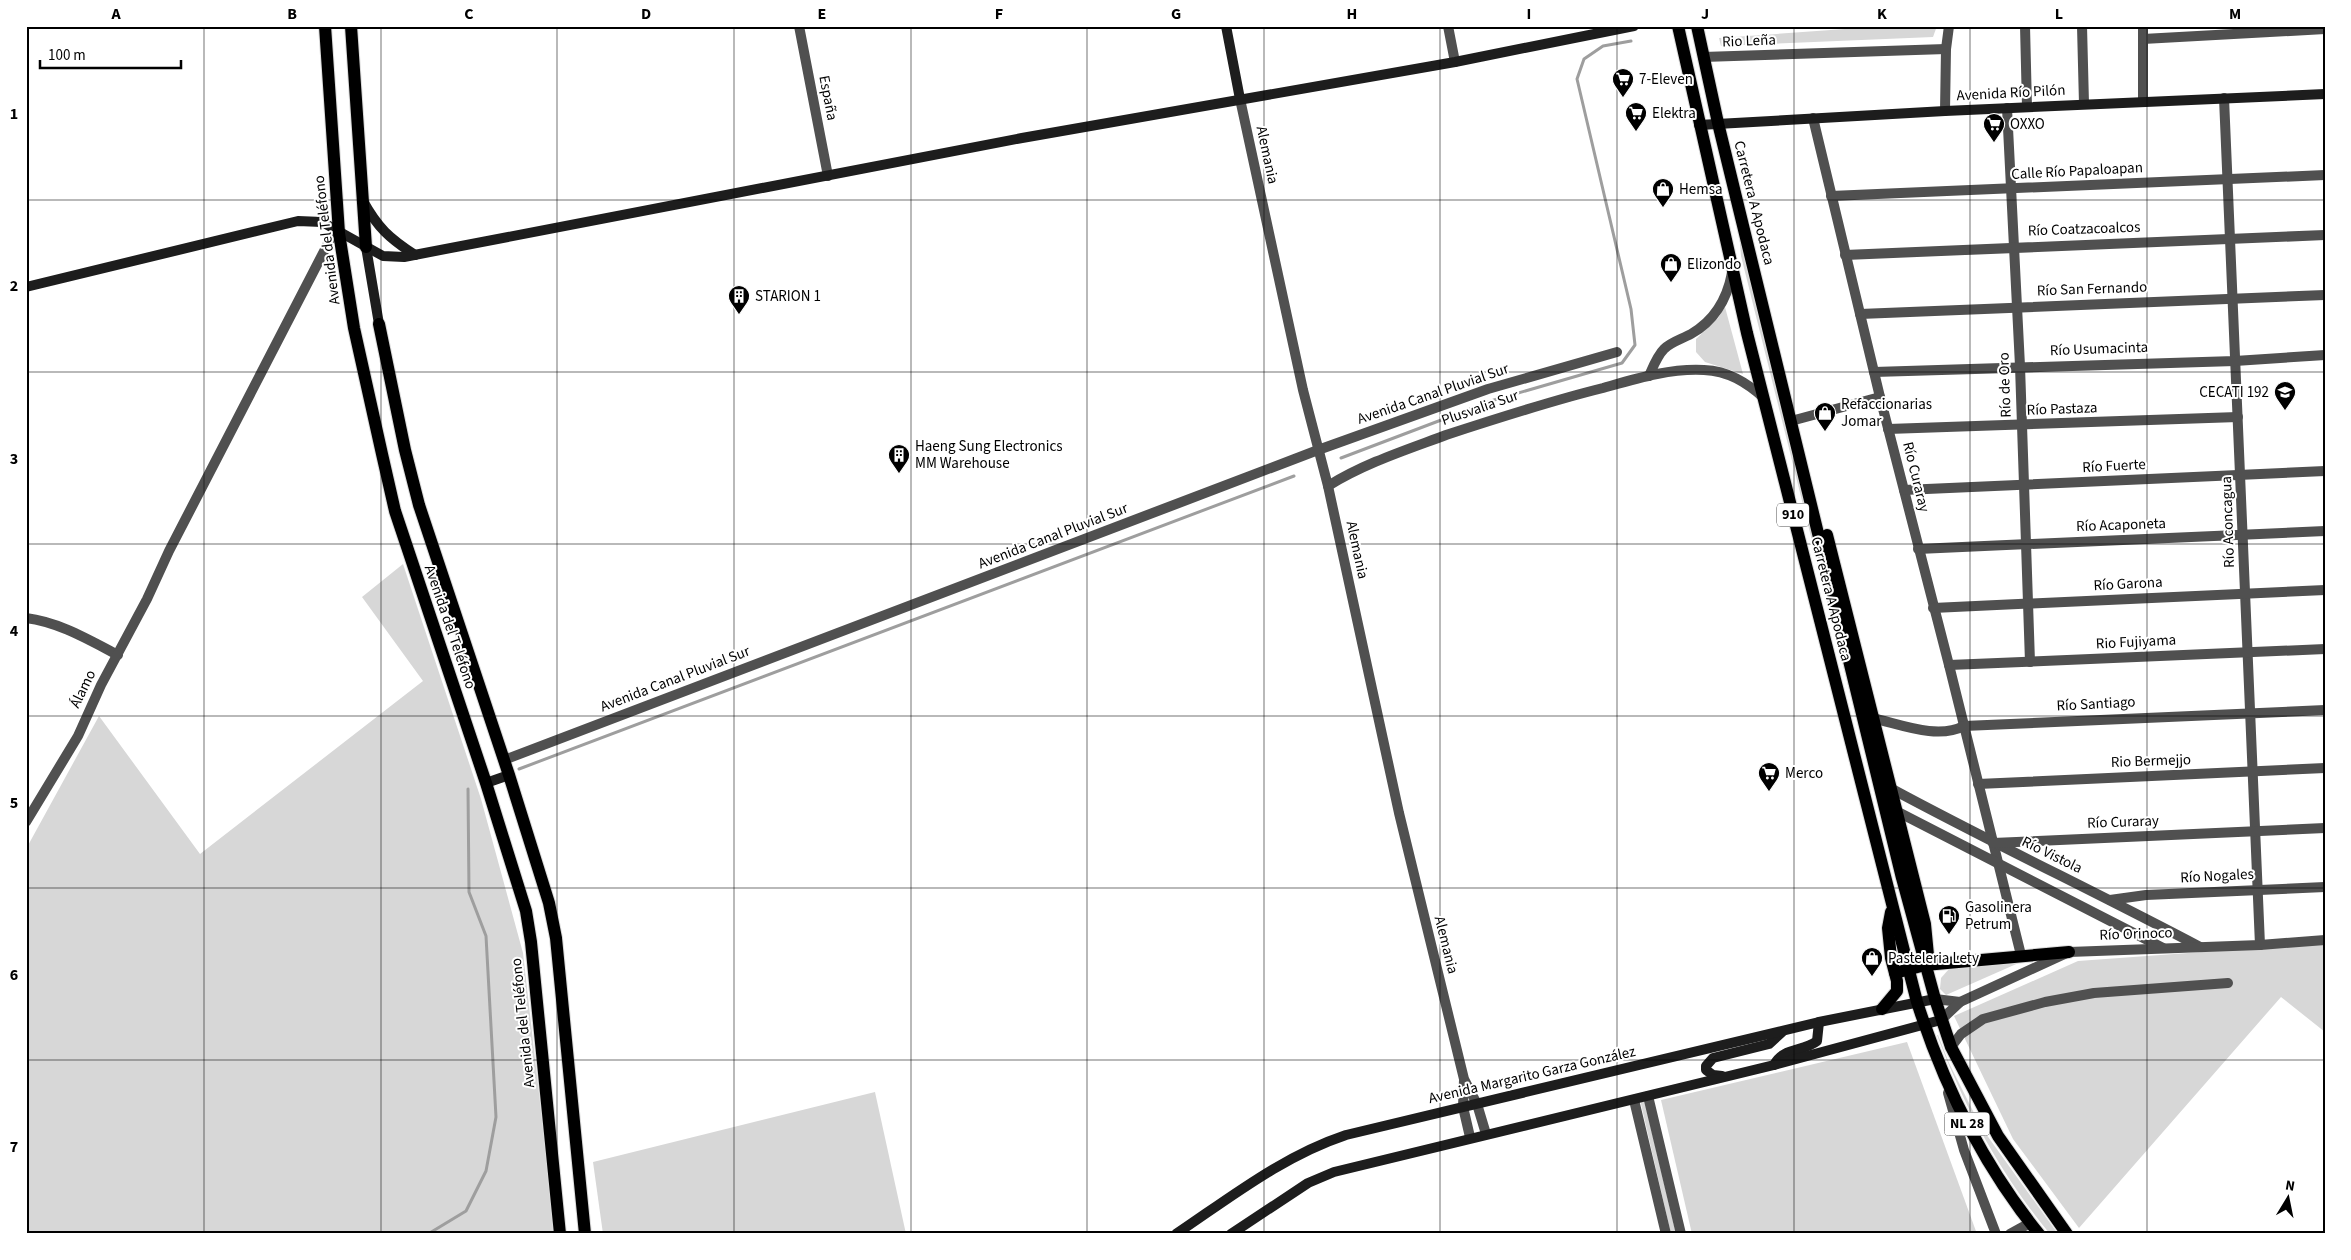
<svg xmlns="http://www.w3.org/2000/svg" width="2351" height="1260" font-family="'Source Sans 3',sans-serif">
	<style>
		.green { fill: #d7d7d7 }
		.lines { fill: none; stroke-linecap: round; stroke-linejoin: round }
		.stream { stroke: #9e9e9e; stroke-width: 3 }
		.primary-casing { stroke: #dbdbdb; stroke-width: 14 }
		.minor { stroke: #505050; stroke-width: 10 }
		.tertiary { stroke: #505050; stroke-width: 10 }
		.secondary { stroke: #1d1d1d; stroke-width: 10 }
		.primary { stroke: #000; stroke-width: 12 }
		.grid { fill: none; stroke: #000; stroke-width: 1; stroke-opacity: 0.55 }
		.labels { text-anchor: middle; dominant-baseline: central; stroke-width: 4; stroke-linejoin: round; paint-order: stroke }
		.shield { fill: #fff; stroke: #4c4c4c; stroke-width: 1 }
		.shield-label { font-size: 14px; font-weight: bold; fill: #000 }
		.street-label { font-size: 15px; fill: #000; stroke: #fff }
		.poi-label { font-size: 15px; fill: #000; stroke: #fff; text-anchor: start }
		.neatline { fill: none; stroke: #000; stroke-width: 2 }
		.grid-label { font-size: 16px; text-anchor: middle; font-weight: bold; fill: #000 }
	</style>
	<rect width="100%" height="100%" fill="#fff"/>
	<!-- green -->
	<g class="green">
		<path d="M1887,26H1937L1933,37L1721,46L1719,38Z"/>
		<path d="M1739,232L1916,958L1741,256Z"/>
		<path d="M1725,307L1743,374L1705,362L1696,352V339L1718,318Z"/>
		<path d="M403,564L481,799L523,953L555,1234H26V849L99,716L200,854L423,681L362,597Z"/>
		<path d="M2325,943V1032L2281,997L2079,1228L2013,1139L1954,1016L2078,961Z"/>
		<path d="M2030,958L1946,995L1940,989L1941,978L1949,969Z"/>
		<path d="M1937,1035H1938L1949,1063L1981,1127L2058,1234H2050C2001,1175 1964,1107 1937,1035Z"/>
		<path d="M1907,1042L1977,1234H1692L1661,1100Z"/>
		<path d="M875,1092L906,1234H603L593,1162Z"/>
		<path d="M1644,1099L1676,1234H1671L1640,1100Z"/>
	</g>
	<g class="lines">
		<!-- stream -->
		<g class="stream">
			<path d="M1717,27L1728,26"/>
			<path d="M1341,458L1494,400L1622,363L1635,345L1631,309L1577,79L1584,59L1603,46L1631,41"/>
			<path d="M519,769L1294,476"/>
			<path d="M428,1234L466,1211L486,1171L496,1117L486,936L469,892L468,789"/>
		</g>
		<!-- primary casing -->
		<g class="primary-casing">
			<g id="primary">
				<path d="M325,26L339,233L354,328L382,454L395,511L486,783L526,911L531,942L560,1234"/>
				<path d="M351,26L366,247"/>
				<path d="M1678,26L1747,333L1917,1002C1944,1086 1983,1165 2039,1234"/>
				<path d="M1697,26L1718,123L1902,878L1935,999L1951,1047L1998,1136L2067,1234"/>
				<path d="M379,324L405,450L419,505L509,775L549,903L556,938L585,1234"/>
				<path d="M1827,535L1925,924L1928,955"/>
				<path d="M1895,973L1925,965L2069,952"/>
				<path d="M1882,1009L1897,991V981L1891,958L1888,928L1891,912"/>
			</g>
		</g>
		<!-- minor -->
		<g class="minor">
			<path d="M799,26L828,176"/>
			<path d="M1448,26L1455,62"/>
			<path d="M2025,26L2027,107"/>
			<path d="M2082,26L2084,104"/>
			<path d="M2143,26V102"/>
			<path d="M2143,39L2325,29"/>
			<path d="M1703,57L1946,49"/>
			<path d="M2224,98L2260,945"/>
			<path d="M1240,99L1303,390L1328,486L1399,813L1464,1079L1477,1104L1486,1134"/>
			<path d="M2007,108L2020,366L2030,662"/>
			<path d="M1945,111L1946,49L1949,26"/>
			<path d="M1813,118L1880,397L1949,665L2021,955"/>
			<path d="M1831,196L2325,175"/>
			<path d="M1845,255L2325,235"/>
			<path d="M1860,314L2325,295"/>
			<path d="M1874,372L2235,361L2325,355"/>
			<path d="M1649,376C1653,367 1657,356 1664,349C1671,342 1682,339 1691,334C1714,321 1727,299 1732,273"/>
			<path d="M1791,421L1880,397"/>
			<path d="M1888,429L2238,417"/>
			<path d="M1328,486C1365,463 1406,450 1446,435C1498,418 1550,401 1603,388C1635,379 1670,368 1704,370C1728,371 1746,382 1764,398"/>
			<path d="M1904,490L2325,471"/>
			<path d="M1918,549L2325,531"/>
			<path d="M1933,608L2325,590"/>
			<path d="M26,618C59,622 89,640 118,655"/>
			<path d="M1949,665L2325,649"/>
			<path d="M1872,718C1900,724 1937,740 1964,726L2325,710"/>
			<path d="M504,760L1318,450L1488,389L1617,352"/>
			<path d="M1978,784L2325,768"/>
			<path d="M1892,789C1994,844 2098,893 2200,947"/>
			<path d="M1898,812L2163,948"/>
			<path d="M26,822L78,736L101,685L147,599L169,551L335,230"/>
			<path d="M1993,843L2325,828"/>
			<path d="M2110,900L2146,895L2325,887"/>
			<path d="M1951,1047L1961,1034L1983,1019L2045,1002L2094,993L2228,983"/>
			<path d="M1464,1080L1463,1107L1470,1137"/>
			<path d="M1948,1093L1964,1150L1996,1234"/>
			<path d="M1648,1096L1681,1234"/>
			<path d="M1634,1100L1666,1234"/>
			<path d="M2010,1234L2030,1223"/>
		</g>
		<!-- tertiary -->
		<g class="tertiary">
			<path d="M1935,999L1960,1002"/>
			<path d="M1941,1020L1960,1002L2069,952L2260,945L2325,940"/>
		</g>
		<!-- secondary -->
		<g class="secondary">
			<path d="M1226,26L1240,99"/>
			<path d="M1699,125L1945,111L2325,94"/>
			<path d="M363,201C378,228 389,238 415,255"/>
			<path d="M366,247L379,324"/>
			<path d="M26,287L298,221L322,222L383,256L404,257L1022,138L1455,62L1634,26"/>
			<path d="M486,783L509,775"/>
			<path d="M1774,1065C1783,1047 1803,1052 1817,1041L1819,1022"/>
			<path d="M1722,1076L1713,1075L1706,1070V1066L1713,1058L1769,1044L1782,1032"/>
			<path d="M1176,1234C1231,1197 1283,1156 1346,1135L1819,1022L1935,999"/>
			<path d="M1231,1234L1308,1183L1334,1172L1774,1065L1941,1020"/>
		</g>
		<!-- primary -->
		<use href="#primary" class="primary"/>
	</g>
	<!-- grid -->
	<path class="grid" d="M204,26V1234M381,26V1234M557,26V1234M734,26V1234M911,26V1234M1087,26V1234M1264,26V1234M1440,26V1234M1617,26V1234M1794,26V1234M1970,26V1234M2147,26V1234M26,200H2325M26,372H2325M26,544H2325M26,716H2325M26,888H2325M26,1060H2325"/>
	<!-- icons -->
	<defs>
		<g id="supermarket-pin" transform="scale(1.125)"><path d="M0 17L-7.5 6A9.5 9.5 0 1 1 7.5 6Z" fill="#000" stroke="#fff"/><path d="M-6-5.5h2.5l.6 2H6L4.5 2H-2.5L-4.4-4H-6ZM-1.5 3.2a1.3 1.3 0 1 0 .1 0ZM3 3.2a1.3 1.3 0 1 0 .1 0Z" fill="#fff"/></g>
		<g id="shop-pin" transform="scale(1.125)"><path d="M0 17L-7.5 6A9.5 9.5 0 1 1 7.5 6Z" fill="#000" stroke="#fff"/><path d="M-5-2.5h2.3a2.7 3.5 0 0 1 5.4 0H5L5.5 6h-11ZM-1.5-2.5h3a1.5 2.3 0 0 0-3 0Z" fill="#fff"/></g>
		<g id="building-pin" transform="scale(1.125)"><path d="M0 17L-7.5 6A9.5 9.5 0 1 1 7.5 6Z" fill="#000" stroke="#fff"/><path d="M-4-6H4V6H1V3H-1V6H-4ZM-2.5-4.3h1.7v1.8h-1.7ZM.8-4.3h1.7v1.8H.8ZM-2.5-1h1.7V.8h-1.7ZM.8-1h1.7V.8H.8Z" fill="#fff"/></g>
		<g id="school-pin" transform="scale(1.125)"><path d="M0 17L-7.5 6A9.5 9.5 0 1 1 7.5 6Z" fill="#000" stroke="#fff"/><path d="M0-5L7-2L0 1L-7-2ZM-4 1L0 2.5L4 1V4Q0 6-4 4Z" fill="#fff"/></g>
		<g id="fuel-pin" transform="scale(1.125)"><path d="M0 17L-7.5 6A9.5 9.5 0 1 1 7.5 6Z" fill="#000" stroke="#fff"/><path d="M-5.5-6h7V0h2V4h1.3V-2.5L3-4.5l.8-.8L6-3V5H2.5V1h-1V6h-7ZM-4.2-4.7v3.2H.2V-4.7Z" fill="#fff"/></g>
	</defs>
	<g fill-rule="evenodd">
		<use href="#supermarket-pin" x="1623" y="79"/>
		<use href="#supermarket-pin" x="1636" y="113"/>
		<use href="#supermarket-pin" x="1994" y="124"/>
		<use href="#shop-pin" x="1663" y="189"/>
		<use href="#shop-pin" x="1671" y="264"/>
		<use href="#building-pin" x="739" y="296"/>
		<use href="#school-pin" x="2285" y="392"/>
		<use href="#shop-pin" x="1825" y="413"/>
		<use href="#building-pin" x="899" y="455"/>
		<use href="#supermarket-pin" x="1769" y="773"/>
		<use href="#fuel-pin" x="1949" y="916"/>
		<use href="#shop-pin" x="1872" y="958"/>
	</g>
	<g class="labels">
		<!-- shield labels -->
		<g class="shield">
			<rect x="1777" y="503.5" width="32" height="23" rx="4"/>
			<rect x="1944.5" y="1112.5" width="45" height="23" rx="4"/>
		</g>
		<g class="shield-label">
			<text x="1793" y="515">910</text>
			<text x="1967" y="1124">NL 28</text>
		</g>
		<!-- street labels -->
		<g class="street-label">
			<text transform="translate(1749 41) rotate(-2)">Rio Leña</text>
			<text transform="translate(2011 93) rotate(-3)">Avenida Río Pilón</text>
			<text transform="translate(828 98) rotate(79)">España</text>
			<text transform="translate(1267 155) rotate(78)">Alemania</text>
			<text transform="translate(2077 171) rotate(-3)">Calle Río Papaloapan</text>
			<text transform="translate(1754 203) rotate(76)">Carretera A Apodaca</text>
			<text transform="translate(2084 229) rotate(-2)">Río Coatzacoalcos</text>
			<text transform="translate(327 240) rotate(-97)">Avenida del Teléfono</text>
			<text transform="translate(2092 289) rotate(-2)">Río San Fernando</text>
			<text transform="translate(2099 349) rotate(-2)">Río Usumacinta</text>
			<text transform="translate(2005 385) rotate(-92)">Río de Oro</text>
			<text transform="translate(1433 394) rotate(-19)">Avenida Canal Pluvial Sur</text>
			<text transform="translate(1480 408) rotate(-19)">Plusvalia Sur</text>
			<text transform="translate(2062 409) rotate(-2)">Río Pastaza</text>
			<text transform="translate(2114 466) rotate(-3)">Río Fuerte</text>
			<text transform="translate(1916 477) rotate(76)">Río Curaray</text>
			<text transform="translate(2228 522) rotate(-92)">Río Aconcagua</text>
			<text transform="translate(2121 525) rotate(-2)">Río Acaponeta</text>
			<text transform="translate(1053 536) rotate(-21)">Avenida Canal Pluvial Sur</text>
			<text transform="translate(1357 550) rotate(78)">Alemania</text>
			<text transform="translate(2128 584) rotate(-3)">Río Garona</text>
			<text transform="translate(1831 599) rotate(76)">Carretera A Apodaca</text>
			<text transform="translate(450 627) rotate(71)">Avenida del Teléfono</text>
			<text transform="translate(2136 642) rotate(-3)">Rio Fujiyama</text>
			<text transform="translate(675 679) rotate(-21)">Avenida Canal Pluvial Sur</text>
			<text transform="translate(83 689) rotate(-64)">Álamo</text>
			<text transform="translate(2096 704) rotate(-3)">Río Santiago</text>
			<text transform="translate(2151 761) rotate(-2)">Rio Bermejjo</text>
			<text transform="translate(2123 822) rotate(-2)">Río Curaray</text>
			<text transform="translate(2052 855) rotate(26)">Río Vistola</text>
			<text transform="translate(2217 876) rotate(-3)">Río Nogales</text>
			<text transform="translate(2136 934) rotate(-2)">Río Orinoco</text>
			<text transform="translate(1446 945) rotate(76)">Alemania</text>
			<text transform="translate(523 1023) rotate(-96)">Avenida del Teléfono</text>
			<text transform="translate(1532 1075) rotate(-13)">Avenida Margarito Garza González</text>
		</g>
		<!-- poi labels -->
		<g class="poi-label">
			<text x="1639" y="79">7-Eleven</text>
			<text x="1652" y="113">Elektra</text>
			<text x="2010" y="124">OXXO</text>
			<text x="1679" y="189">Hemsa</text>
			<text x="1687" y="264">Elizondo</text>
			<text x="755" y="296">STARION 1</text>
			<text x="2269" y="392" text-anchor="end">CECATI 192</text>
			<text x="1841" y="404">Refaccionarias<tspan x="1841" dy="17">Jomar</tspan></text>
			<text x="915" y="446">Haeng Sung Electronics<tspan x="915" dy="17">MM Warehouse</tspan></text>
			<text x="1785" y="773">Merco</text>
			<text x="1965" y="907">Gasolinera<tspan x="1965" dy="17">Petrum</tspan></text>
			<text x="1888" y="958">Pasteleria Lety</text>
		</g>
	</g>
	<!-- border -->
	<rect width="2351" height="1260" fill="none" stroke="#ffffff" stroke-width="55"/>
	<!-- north arrow -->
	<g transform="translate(2288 1198) rotate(10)" stroke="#ffffff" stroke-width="4" paint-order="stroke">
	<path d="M0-4L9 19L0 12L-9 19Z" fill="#000000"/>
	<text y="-8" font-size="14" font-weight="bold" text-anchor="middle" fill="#000000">N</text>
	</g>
	<!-- scale -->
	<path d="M40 60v8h141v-8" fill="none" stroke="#000000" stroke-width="2.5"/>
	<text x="48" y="60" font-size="15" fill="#000000" stroke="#ffffff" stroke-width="4" paint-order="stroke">100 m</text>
	<rect x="28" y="28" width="2296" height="1204" class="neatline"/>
	<g class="grid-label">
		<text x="116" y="19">A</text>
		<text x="292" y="19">B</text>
		<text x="469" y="19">C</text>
		<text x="646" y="19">D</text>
		<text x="822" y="19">E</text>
		<text x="999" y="19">F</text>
		<text x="1176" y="19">G</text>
		<text x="1352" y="19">H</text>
		<text x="1529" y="19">I</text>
		<text x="1705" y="19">J</text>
		<text x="1882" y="19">K</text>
		<text x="2059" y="19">L</text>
		<text x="2235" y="19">M</text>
		<text x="14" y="119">1</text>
		<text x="14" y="291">2</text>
		<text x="14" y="464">3</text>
		<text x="14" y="636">4</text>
		<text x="14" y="808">5</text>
		<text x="14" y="980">6</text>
		<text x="14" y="1152">7</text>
	</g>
</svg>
